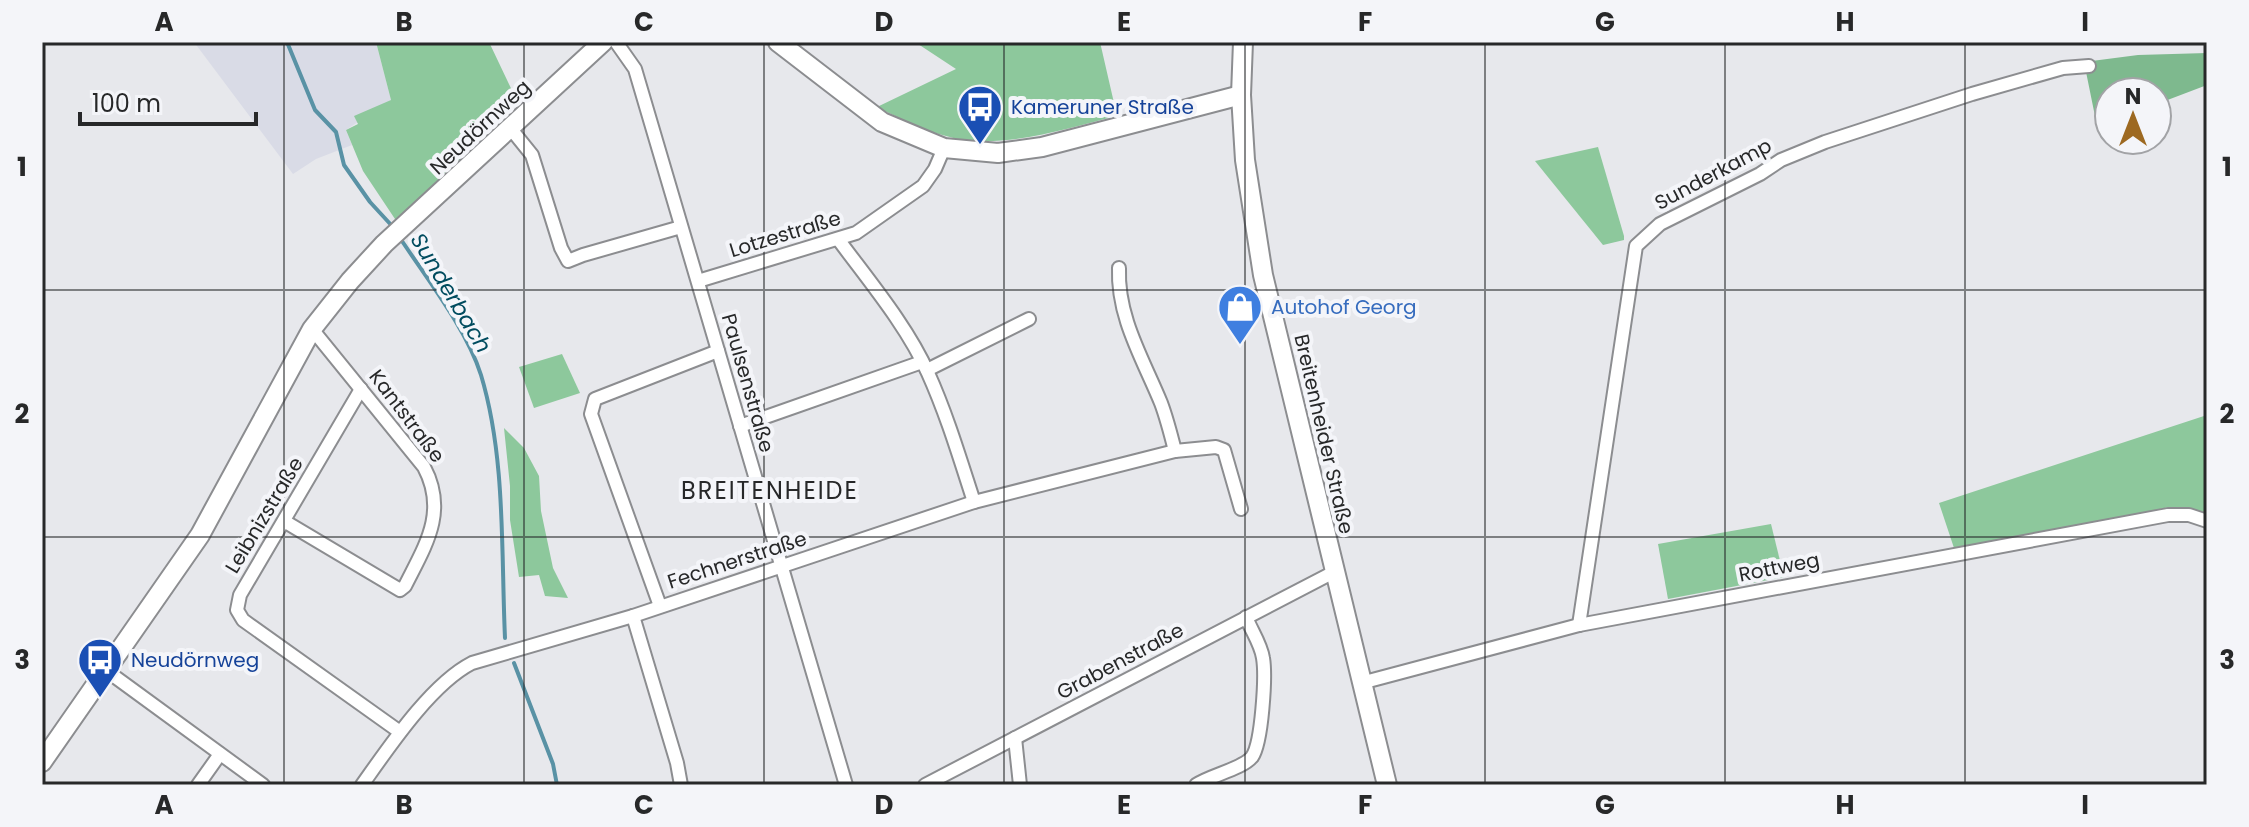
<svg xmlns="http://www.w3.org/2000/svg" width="2249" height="827" font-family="Poppins,sans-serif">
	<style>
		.built { fill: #d9dbe6 }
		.green { fill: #8dc89c }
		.forest { fill: #7eb98e }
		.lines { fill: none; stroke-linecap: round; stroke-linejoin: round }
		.stream { stroke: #5992a5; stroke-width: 4 }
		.street-casing { stroke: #8c8d90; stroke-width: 16 }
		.secondary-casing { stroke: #8c8d90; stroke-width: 22 }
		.street { stroke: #fff; stroke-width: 12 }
		.secondary { stroke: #fff; stroke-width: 18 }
		.grid { fill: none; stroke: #272829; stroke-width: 2; stroke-opacity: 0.55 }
		.labels { text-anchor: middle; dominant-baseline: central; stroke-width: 8; stroke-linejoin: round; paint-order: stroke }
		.transit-label { font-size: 20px; fill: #164399; stroke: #f4f5f9; text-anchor: start }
		.street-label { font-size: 20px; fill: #272829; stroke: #f4f5f9 }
		.shop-label { font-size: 20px; fill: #366cbe; stroke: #f4f5f9; text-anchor: start }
		.water-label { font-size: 22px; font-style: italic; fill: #014c5f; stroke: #f4f5f9 }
		.quarter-label { font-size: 24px; letter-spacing: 2px; fill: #272829; stroke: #f4f5f9 }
		.neatline { fill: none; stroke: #272829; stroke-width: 3 }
		.grid-label { font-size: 26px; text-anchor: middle; font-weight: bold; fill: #272829 }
	</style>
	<rect width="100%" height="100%" fill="#e7e8ec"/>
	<!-- built -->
	<path class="built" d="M194,42H376L391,100L346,130L352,145L316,159L293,174Z"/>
	<!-- green -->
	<g class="green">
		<path d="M376,42H489L518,103L397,222L363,171L346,130L358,124L354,116L391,100Z"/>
		<path d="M915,42H1100L1117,116C1066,128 998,152 946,136C922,130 899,118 877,107L956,69Z"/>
		<path d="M1598,147L1624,236V240L1603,245L1535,161Z"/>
		<path d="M562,354L580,393L534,408L519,367Z"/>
		<path d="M2207,415V515C2183,506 2174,504 2149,512L1955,551L1939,503Z"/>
		<path d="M504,428L524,448L539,476L541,511L553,568L568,598L545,596L539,575L519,577L510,520V486Z"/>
		<path d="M1771,524L1784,577L1668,599L1658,544Z"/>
	</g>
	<!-- forest -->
	<path class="forest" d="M2207,53V85L2157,104V92H2109V122L2097,126L2084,62L2138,55Z"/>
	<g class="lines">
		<!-- stream -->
		<g class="stream">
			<path d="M287,42L315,110L336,132L344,165L370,202L393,227"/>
			<path d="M400,238C427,279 466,328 481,375C506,458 501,552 505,638"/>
			<path d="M514,663L553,764L557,785"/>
		</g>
		<!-- street casing -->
		<g class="street-casing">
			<g id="street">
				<path d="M616,42L635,69L846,785"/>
				<path d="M511,129L532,155L561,248L568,261L583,255L681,227"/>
				<path d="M838,239C869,281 907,326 928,373C947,415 960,459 974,502"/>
				<path d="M1119,268C1117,317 1143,359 1161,403C1167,419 1171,435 1175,451"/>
				<path d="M698,281L856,233L923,186L935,169L944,148"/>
				<path d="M927,370L1029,319"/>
				<path d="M361,389L240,595L237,610L243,620L400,732"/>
				<path d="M740,426L922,362"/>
				<path d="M284,521L400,590L405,586C425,546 448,512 424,467L312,329"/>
				<path d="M660,606L591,414L595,399L718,351"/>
				<path d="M633,616L677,763L681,785"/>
				<path d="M1579,625L1636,246L1660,224L1760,174L1781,160L1825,142L1972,94L2063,68L2089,66"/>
				<path d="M107,671L263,785"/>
				<path d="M1361,683L1579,625L2168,515H2189L2207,521"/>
				<path d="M1015,738L1020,785"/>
				<path d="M198,785L220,754"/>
				<path d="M362,785C389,747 431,684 472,663L633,616L974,502L1175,451L1216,447L1224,450L1241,509"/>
				<path d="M925,785L1334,572"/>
				<path d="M1196,785C1211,775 1242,769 1252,757C1262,743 1266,676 1263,658C1261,644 1251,630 1246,617"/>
			</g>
		</g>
		<!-- secondary casing -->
		<g class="secondary-casing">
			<g id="secondary">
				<path d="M778,42L882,122L944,148L998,153L1042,147L1241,95"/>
				<path d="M1243,42L1241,95L1245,160L1263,275L1387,785"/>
				<path d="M42,762L200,535L312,329L350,281L384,244L603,42"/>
			</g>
		</g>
		<!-- street -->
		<use href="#street" class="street"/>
		<!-- secondary -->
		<use href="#secondary" class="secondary"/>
	</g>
	<!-- grid -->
	<path class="grid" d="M284,42V785M524,42V785M764,42V785M1004,42V785M1245,42V785M1485,42V785M1725,42V785M1965,42V785M42,290H2207M42,537H2207"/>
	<!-- icons -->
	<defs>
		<g id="bus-pin" transform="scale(2.3)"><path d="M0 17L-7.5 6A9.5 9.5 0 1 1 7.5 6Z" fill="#1a4fb4" stroke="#f4f5f9"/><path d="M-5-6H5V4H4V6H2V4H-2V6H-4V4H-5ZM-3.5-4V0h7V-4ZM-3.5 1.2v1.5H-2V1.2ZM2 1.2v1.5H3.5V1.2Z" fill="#fff"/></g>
		<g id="shop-pin" transform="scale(2.3)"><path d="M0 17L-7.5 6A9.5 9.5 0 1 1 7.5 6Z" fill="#3f7fe0" stroke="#f4f5f9"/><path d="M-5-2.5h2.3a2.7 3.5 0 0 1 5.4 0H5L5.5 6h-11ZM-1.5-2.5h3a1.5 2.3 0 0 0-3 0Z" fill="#fff"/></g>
	</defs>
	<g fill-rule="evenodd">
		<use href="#bus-pin" x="980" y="107"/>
		<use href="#shop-pin" x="1240" y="307"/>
		<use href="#bus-pin" x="100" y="660"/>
	</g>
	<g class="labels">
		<!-- transit labels -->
		<g class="transit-label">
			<text x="1011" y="107">Kameruner Straße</text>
			<text x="131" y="660">Neudörnweg</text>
		</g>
		<!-- street labels -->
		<g class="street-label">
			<text transform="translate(480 127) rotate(-43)">Neudörnweg</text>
			<text transform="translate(1713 174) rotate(-28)">Sunderkamp</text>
			<text transform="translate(785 234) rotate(-17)">Lotzestraße</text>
			<text transform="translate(748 383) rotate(74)">Paulsenstraße</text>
			<text transform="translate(407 416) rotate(53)">Kantstraße</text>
			<text transform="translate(1324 434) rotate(77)">Breitenheider Straße</text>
			<text transform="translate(264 515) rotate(-59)">Leibnizstraße</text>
			<text transform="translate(737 560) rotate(-18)">Fechnerstraße</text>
			<text transform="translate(1779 567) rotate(-11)">Rottweg</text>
			<text transform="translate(1120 661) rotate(-28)">Grabenstraße</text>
		</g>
		<!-- shop labels -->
		<g class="shop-label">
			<text x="1271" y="307">Autohof Georg</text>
		</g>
		<!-- water labels -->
		<g class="water-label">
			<text transform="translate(451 293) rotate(59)">Sunderbach</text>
		</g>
		<!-- quarter labels -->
		<g class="quarter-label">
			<text x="770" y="490">BREITENHEIDE</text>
		</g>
	</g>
	<!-- border -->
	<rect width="2249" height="827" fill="none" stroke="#f4f5f9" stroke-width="88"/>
	<!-- north arrow -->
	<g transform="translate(2133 116)"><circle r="38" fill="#f4f5f9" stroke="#a2a3a6" stroke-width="2"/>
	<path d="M0-6L14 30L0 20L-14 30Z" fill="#9d6921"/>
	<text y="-12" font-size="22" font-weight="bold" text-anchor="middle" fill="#272829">N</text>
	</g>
	<!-- scale -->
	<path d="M80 112v12h176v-12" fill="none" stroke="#272829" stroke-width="4"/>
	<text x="92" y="112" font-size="24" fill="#272829" stroke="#f4f5f9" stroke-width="6" paint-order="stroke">100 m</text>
	<rect x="44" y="44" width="2161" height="739" class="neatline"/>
	<g class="grid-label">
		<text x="164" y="31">A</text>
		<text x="404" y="31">B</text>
		<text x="644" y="31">C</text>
		<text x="884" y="31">D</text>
		<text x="1124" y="31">E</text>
		<text x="1365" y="31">F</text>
		<text x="1605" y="31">G</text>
		<text x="1845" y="31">H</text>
		<text x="2085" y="31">I</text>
		<text x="22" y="176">1</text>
		<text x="2227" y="176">1</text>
		<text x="22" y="423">2</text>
		<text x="2227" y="423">2</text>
		<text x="22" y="669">3</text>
		<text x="2227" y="669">3</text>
		<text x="164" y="814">A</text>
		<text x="404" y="814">B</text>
		<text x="644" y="814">C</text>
		<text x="884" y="814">D</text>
		<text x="1124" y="814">E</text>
		<text x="1365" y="814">F</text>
		<text x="1605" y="814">G</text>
		<text x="1845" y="814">H</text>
		<text x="2085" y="814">I</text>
	</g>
</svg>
